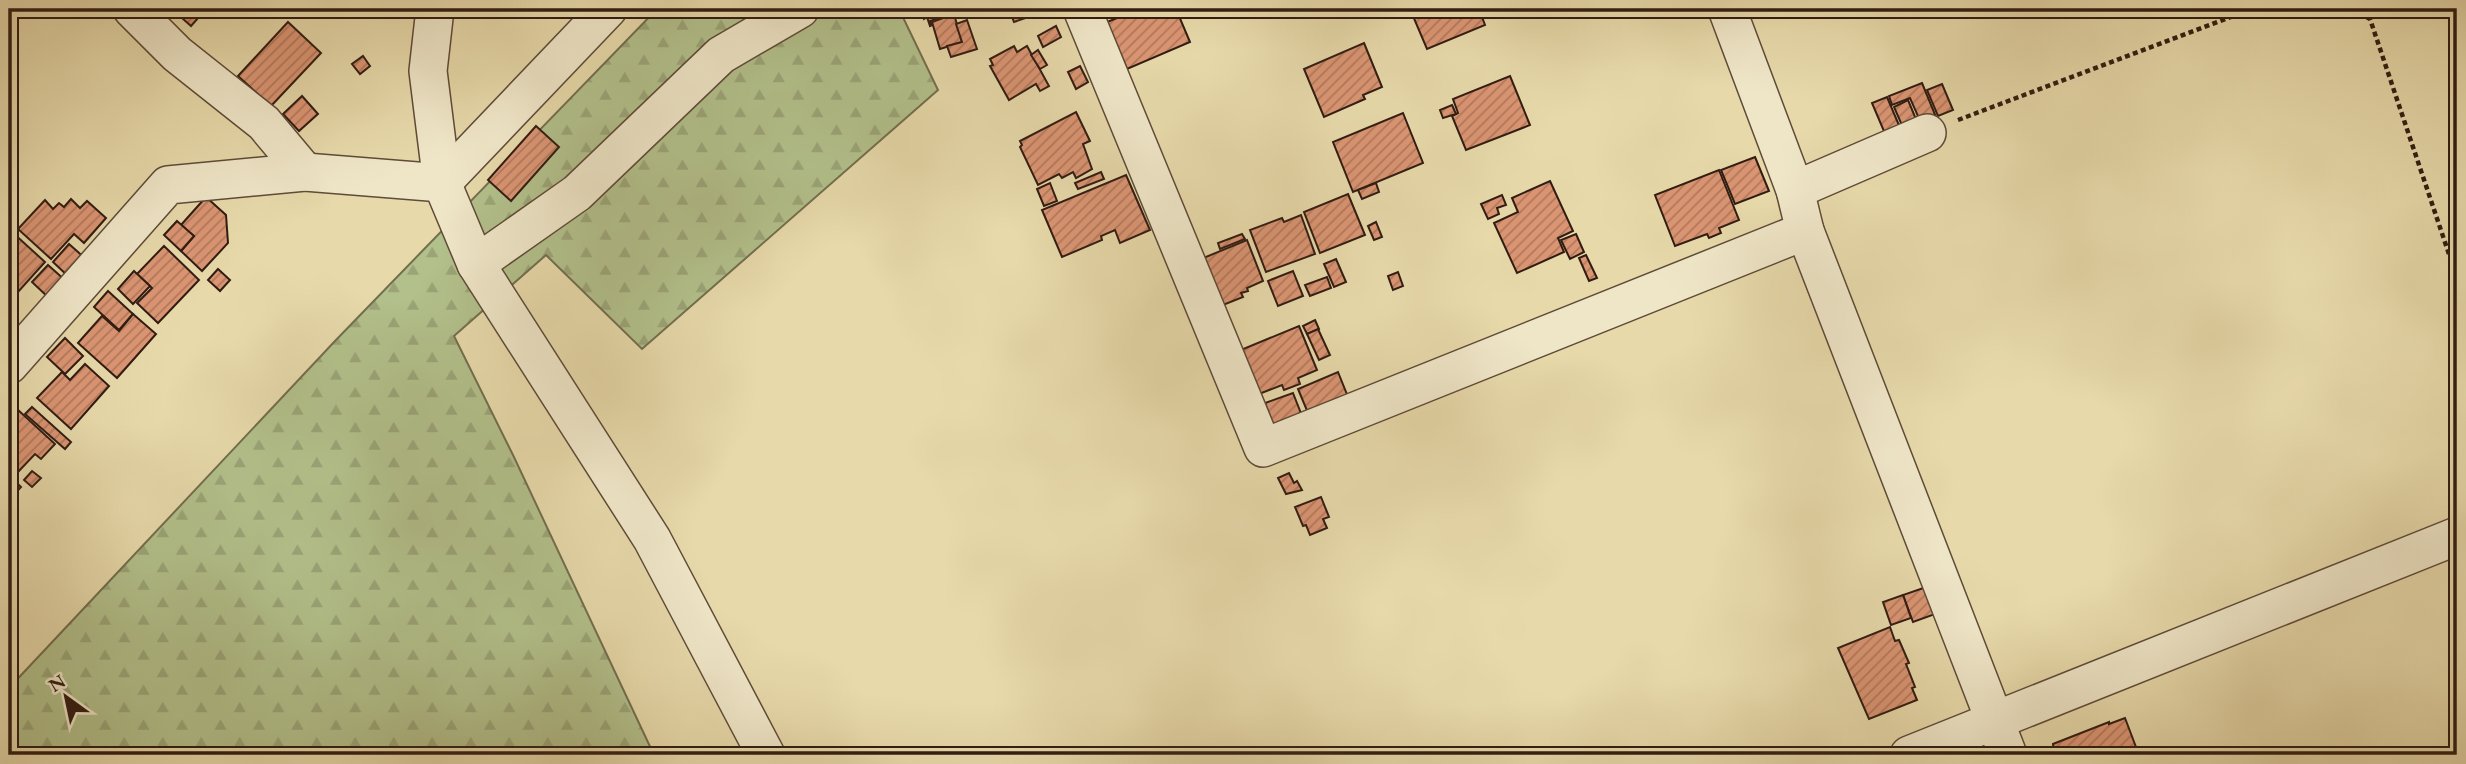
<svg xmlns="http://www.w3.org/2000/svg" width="2466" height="764" font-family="'EB Garamond',serif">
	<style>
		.forest { fill: url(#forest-firs); stroke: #726e4e; stroke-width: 2 }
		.building { fill: url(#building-hatch); stroke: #311c12; stroke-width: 2 }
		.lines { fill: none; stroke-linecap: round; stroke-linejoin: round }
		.minor-casing { stroke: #5e4b38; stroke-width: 40 }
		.path { stroke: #311c12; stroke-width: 4.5; stroke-dasharray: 5 3.5; stroke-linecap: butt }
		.minor { stroke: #efe6c8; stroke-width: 37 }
	</style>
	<defs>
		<pattern id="forest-firs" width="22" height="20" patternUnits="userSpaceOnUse" patternTransform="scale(1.75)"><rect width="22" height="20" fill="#b2c08b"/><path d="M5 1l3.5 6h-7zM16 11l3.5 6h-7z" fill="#9aa477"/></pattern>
		<pattern id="building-hatch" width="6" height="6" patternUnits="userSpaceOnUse" patternTransform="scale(1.75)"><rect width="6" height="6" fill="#db9573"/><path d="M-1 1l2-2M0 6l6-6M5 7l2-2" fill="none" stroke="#b2795d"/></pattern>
	</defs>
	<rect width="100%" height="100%" fill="#e7d9aa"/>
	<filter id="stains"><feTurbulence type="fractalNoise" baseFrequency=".00286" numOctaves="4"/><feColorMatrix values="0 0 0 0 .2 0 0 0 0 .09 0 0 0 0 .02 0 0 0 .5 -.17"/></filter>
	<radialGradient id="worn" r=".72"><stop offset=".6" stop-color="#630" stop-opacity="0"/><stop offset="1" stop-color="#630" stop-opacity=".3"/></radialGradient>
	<!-- forest -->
	<path class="forest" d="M657,9H899L938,90L642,349L546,255L454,336L513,455L654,755H9V688L335,341Z"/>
	<!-- building -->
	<g class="building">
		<path d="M172,9H206L191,26Z"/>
		<path d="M920,9H991L968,17L965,9L930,21L932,25L930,26L927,17L924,19Z"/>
		<path d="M1009,9H1052L1014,22Z"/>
		<path d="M1139,9H1176L1190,42L1127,69L1107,22Z"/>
		<path d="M1410,9H1479L1485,25L1427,49Z"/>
		<path d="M954,14L962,42L940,49L932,22Z"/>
		<path d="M967,20L977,49L951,57L947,46L962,42L956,24Z"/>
		<path d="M288,22L321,53L271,106L238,76Z"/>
		<path d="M1056,26L1061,37L1043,47L1038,36Z"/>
		<path d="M1364,43L1382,87L1363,95L1365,99L1324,117L1304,69Z"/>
		<path d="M1014,46L1017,52L1027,46L1049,86L1040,91L1036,84L1009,100L990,66L993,65L990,59Z"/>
		<path d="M1038,50L1047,65L1040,69L1031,55Z"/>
		<path d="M363,56L370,66L360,74L352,64Z"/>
		<path d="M1080,66L1088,82L1076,89L1068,72Z"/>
		<path d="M1510,76L1530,125L1466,150L1452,116L1458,113L1453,99Z"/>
		<path d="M1922,83L1936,117L1921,123L1910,98L1892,105L1889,96Z"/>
		<path d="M1942,84L1953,110L1938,116L1927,90Z"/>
		<path d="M302,96L318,114L299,131L283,114Z"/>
		<path d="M1887,97L1901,130L1886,136L1872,103Z"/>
		<path d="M1908,100L1918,124L1904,130L1894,107Z"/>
		<path d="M1452,105L1456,114L1443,118L1440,110Z"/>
		<path d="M1076,112L1090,141L1083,144L1092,169L1076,178L1073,172L1062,178L1059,174L1038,185L1020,147L1022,145L1020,141Z"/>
		<path d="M1403,113L1423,163L1353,192L1333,142Z"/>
		<path d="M536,126L559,147L511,201L488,180Z"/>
		<path d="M1755,157L1769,191L1735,204L1721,170Z"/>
		<path d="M1719,170L1739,220L1719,228L1721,233L1709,238L1707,234L1675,246L1655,195Z"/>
		<path d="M1101,172L1104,179L1078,189L1075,183Z"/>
		<path d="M1126,175L1150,230L1120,243L1115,230L1101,236L1102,240L1062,257L1042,210Z"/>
		<path d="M1550,181L1573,231L1558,238L1564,252L1517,273L1494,223L1518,212L1512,198Z"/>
		<path d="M1050,183L1057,201L1044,206L1037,189Z"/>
		<path d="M1376,183L1379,192L1362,199L1358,190Z"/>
		<path d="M1348,194L1365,235L1320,253L1304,212Z"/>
		<path d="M1502,195L1506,205L1497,208L1499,214L1488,219L1481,204Z"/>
		<path d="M206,197L226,215L228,243L202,271L181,251L194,236L181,225Z"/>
		<path d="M71,199L80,208L87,201L106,218L84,243L74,234L51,259L18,229L45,200L53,209L59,203L64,207Z"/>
		<path d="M1301,215L1315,254L1266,272L1250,230L1282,218L1284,222Z"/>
		<path d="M177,221L194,236L181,251L164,235Z"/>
		<path d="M1376,222L1382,237L1374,240L1368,226Z"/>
		<path d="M12,232L45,262L9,302V237Z"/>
		<path d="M1242,234L1245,239L1220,249L1218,243Z"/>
		<path d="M1576,234L1584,252L1570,259L1561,240Z"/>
		<path d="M1247,240L1263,281L1247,288L1248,291L1241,293L1243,297L1223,305L1201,259Z"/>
		<path d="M69,244L87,260L70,278L53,262Z"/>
		<path d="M164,246L199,280L158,323L137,303L152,288L137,274Z"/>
		<path d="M1586,255L1597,278L1589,281L1579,258Z"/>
		<path d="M1336,259L1346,282L1334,287L1324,264Z"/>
		<path d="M48,265L66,281L50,299L32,282Z"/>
		<path d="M218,269L230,280L220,291L208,280Z"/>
		<path d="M134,271L150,286L133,304L118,289Z"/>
		<path d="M1293,271L1303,296L1278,306L1268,281Z"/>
		<path d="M1398,272L1403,286L1393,290L1388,276Z"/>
		<path d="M1327,277L1331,288L1310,296L1305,285Z"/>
		<path d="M108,291L133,314L119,330L94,307Z"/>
		<path d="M133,314L156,334L117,378L78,343L102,316L119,331Z"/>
		<path d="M1315,320L1319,329L1307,334L1303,326Z"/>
		<path d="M1299,326L1317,370L1298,378L1300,384L1284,390L1282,385L1254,396L1236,352Z"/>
		<path d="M1318,329L1330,355L1319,360L1307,334Z"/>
		<path d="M65,338L83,356L65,374L47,357Z"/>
		<path d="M85,364L109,386L71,429L37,398L62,372L70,380Z"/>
		<path d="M1338,372L1348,397L1308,413L1298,389Z"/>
		<path d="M1293,393L1302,416L1274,427L1265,403Z"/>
		<path d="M32,407L71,442L65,449L25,414Z"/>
		<path d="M17,409L55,444L41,459L35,454L16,474L9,468V418Z"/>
		<path d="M32,471L41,478L32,487L24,480Z"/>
		<path d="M1289,473L1294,483L1297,481L1302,490L1286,494L1278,478Z"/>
		<path d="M9,475L21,487L9,500Z"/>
		<path d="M1321,497L1329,517L1323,519L1327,528L1310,535L1306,525L1303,526L1295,507Z"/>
		<path d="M1929,586L1938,613L1913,622L1903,595Z"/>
		<path d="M1903,595L1911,618L1891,625L1883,602Z"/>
		<path d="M1890,627L1895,641L1899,640L1909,663L1906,664L1915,687L1912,688L1917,700L1869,719L1838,648Z"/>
		<path d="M2125,718L2139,755H2047L2054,753L2053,744L2109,722V724Z"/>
	</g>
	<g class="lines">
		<!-- minor casing -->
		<g class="minor-casing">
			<g id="minor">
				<path d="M132,9L177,54L264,123L305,172"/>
				<path d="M435,9L428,71L442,183L476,264L652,539L766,755"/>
				<path d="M1082,9L1263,448L1805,231"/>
				<path d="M1727,9L1795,190L1805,231L2008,755"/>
				<path d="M1795,190L1927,133"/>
				<path d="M476,264L577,193L721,55L800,9"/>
				<path d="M9,365L168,185L305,172L442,183L608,9"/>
				<path d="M1909,755L2457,536"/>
			</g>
		</g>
		<!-- path -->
		<g class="path">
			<path d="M2352,9L2370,19L2457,278"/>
			<path d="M1958,120L2252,9"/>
		</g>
		<!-- minor -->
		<use href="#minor" class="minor"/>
	</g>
	<!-- margin -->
	<rect width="2466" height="764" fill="none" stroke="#e7d9aa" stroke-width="35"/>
	<rect x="10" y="10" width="2445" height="743" fill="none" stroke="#311c12" stroke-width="3.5"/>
	<rect x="18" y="18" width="2431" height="729" fill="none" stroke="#311c12" stroke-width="2"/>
	<!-- north arrow -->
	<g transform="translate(66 697) rotate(327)" stroke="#efe6c8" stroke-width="5" paint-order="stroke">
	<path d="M0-5L12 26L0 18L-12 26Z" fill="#311c12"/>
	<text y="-10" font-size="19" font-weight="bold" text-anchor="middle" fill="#311c12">N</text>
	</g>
	<rect width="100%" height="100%" filter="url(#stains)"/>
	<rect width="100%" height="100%" fill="url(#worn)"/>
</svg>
